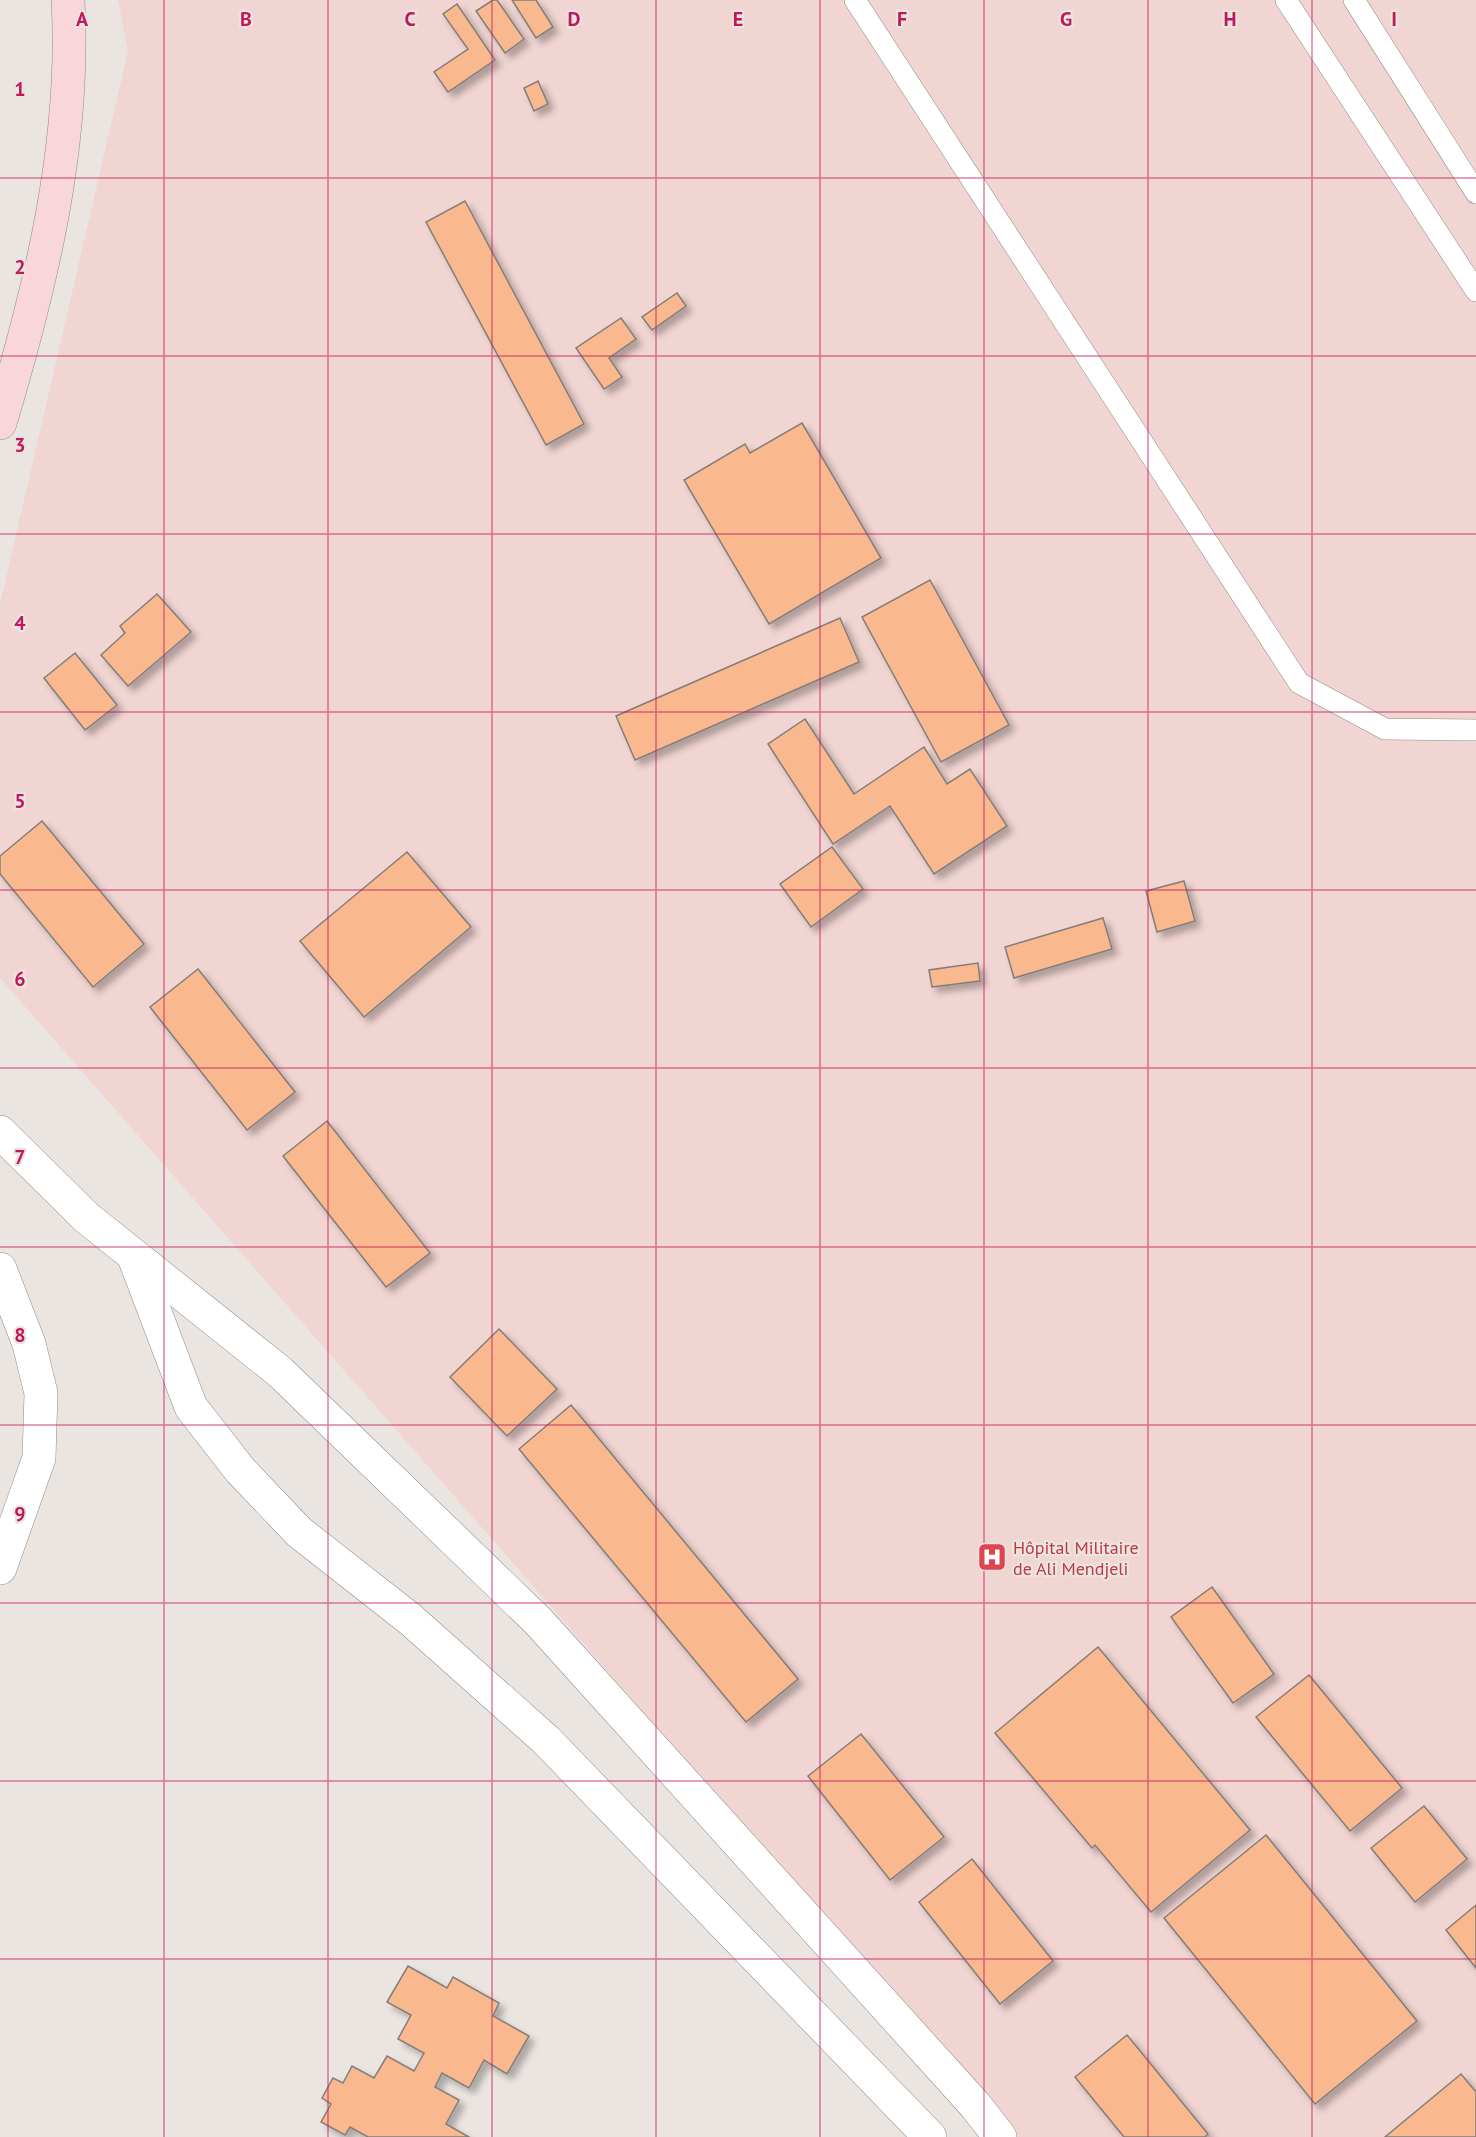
<svg xmlns="http://www.w3.org/2000/svg" width="1476" height="2137" font-family="'PT Sans',sans-serif">
	<style>
		.medical { fill: #f0d5d2 }
		.building { fill: #f9b88d; stroke: #837d7a; stroke-width: 1.5; filter: url(#shadow) }
		.lines { fill: none; stroke-linecap: round; stroke-linejoin: round }
		.service-casing { stroke: #918b88; stroke-width: 22 }
		.minor-casing { stroke: #918b88; stroke-width: 34 }
		.secondary-casing { stroke: #918b88; stroke-width: 34 }
		.service { stroke: #fff; stroke-width: 21 }
		.minor { stroke: #fff; stroke-width: 33 }
		.secondary { stroke: #f9d6da; stroke-width: 33 }
		.grid { fill: none; stroke: #c2185b; stroke-width: 1.5; stroke-opacity: 0.55 }
		.labels { text-anchor: middle; dominant-baseline: central; stroke-width: 4.5; stroke-linejoin: round; paint-order: stroke }
		.health-label { font-size: 18px; fill: #be3a42; stroke: #ebe5e1; text-anchor: start }
		.grid-label { font-size: 20px; text-anchor: middle; font-weight: bold; fill: #c2185b; stroke: #ebe5e1; stroke-width: 4.5; stroke-linejoin: round; paint-order: stroke }
	</style>
	<defs>
		<filter id="shadow"><feDropShadow dx="5.5" dy="5.5" stdDeviation="3" flood-color="#0004"/></filter>
	</defs>
	<rect width="100%" height="100%" fill="#ebe5e1"/>
	<!-- medical -->
	<path class="medical" d="M118,0H1476V2137H1016L0,978V604L128,51Z"/>
	<!-- building -->
	<g class="building">
		<path d="M493,0H497L524,39L505,53L476,11Z"/>
		<path d="M512,0H536L553,27L536,38Z"/>
		<path d="M457,4L495,60L448,92L434,72L468,49L443,14Z"/>
		<path d="M538,81L548,104L534,111L524,88Z"/>
		<path d="M465,201L584,424L546,445L426,222Z"/>
		<path d="M677,293L686,306L652,330L642,317Z"/>
		<path d="M621,318L636,339L609,358L622,377L604,389L576,348Z"/>
		<path d="M802,423L881,558L769,624L684,480L745,444L750,453Z"/>
		<path d="M930,580L1009,725L941,762L862,617Z"/>
		<path d="M157,594L191,632L128,686L101,655L125,633L120,626Z"/>
		<path d="M840,618L859,662L635,760L616,716Z"/>
		<path d="M75,653L117,705L85,730L44,678Z"/>
		<path d="M805,719L854,794L924,747L947,784L970,769L1007,826L934,874L890,806L833,844L768,744Z"/>
		<path d="M42,821L144,944L93,987L0,874V856Z"/>
		<path d="M832,847L863,889L811,927L780,884Z"/>
		<path d="M407,852L471,927L364,1017L300,941Z"/>
		<path d="M1184,881L1195,921L1157,932L1146,891Z"/>
		<path d="M1103,918L1112,949L1014,978L1005,947Z"/>
		<path d="M978,963L980,981L932,987L929,970Z"/>
		<path d="M198,969L295,1092L247,1130L150,1007Z"/>
		<path d="M327,1121L430,1253L386,1287L283,1156Z"/>
		<path d="M499,1329L557,1389L507,1436L450,1377Z"/>
		<path d="M571,1405L798,1679L746,1722L519,1449Z"/>
		<path d="M1212,1587L1274,1674L1233,1703L1171,1617Z"/>
		<path d="M1098,1647L1250,1830L1151,1912L1095,1845L1092,1848L995,1733Z"/>
		<path d="M1309,1675L1402,1788L1350,1831L1256,1717Z"/>
		<path d="M861,1734L944,1837L890,1880L808,1776Z"/>
		<path d="M1424,1806L1467,1859L1415,1902L1371,1848Z"/>
		<path d="M1266,1835L1417,2021L1315,2104L1164,1918Z"/>
		<path d="M972,1859L1053,1961L1000,2004L919,1902Z"/>
		<path d="M1476,1905V1968L1446,1930Z"/>
		<path d="M408,1966L447,1988L453,1977L499,2003L493,2016L529,2036L507,2074L484,2060L469,2088L442,2073L435,2087L459,2100L446,2124L469,2137H368L350,2127L345,2135L321,2122L331,2104L322,2098L333,2078L343,2083L352,2066L374,2078L387,2056L414,2071L424,2053L398,2039L411,2015L387,2002Z"/>
		<path d="M1127,2035L1208,2134L1205,2137H1124L1075,2077Z"/>
		<path d="M1461,2074L1476,2092V2137H1385Z"/>
	</g>
	<g class="lines">
		<!-- service casing -->
		<g class="service-casing">
			<g id="service">
				<path d="M855,0L1299,683L1385,729L1476,730"/>
				<path d="M1286,0L1476,291"/>
				<path d="M1354,0L1476,193"/>
			</g>
		</g>
		<!-- minor casing -->
		<g class="minor-casing">
			<g id="minor">
				<path d="M0,1132L87,1218L280,1372L538,1621L975,2105L1000,2137"/>
				<path d="M134,1257L191,1407L240,1470L299,1532L410,1619L546,1740L930,2137"/>
				<path d="M0,1269L29,1344L41,1393L39,1458L0,1568"/>
			</g>
		</g>
		<!-- secondary casing -->
		<g class="secondary-casing">
			<path id="secondary" d="M0,423C41,286 76,144 68,0"/>
		</g>
		<!-- service -->
		<use href="#service" class="service"/>
		<!-- minor -->
		<use href="#minor" class="minor"/>
		<!-- secondary -->
		<use href="#secondary" class="secondary"/>
	</g>
	<!-- grid -->
	<path class="grid" d="M164,0V2137M328,0V2137M492,0V2137M656,0V2137M820,0V2137M984,0V2137M1148,0V2137M1312,0V2137M0,178H1476M0,356H1476M0,534H1476M0,712H1476M0,890H1476M0,1068H1476M0,1247H1476M0,1425H1476M0,1603H1476M0,1781H1476M0,1959H1476"/>
	<!-- icons -->
	<defs>
		<g id="hospital-square" transform="scale(1.5)"><rect x="-9" y="-9" width="18" height="18" rx="4" fill="#e0444e" stroke="#ebe5e1"/><path d="M-5-5h3v3.5h4V-5h3V5h-3V1.5h-4V5h-3Z" fill="#fff"/></g>
	</defs>
	<g fill-rule="evenodd">
		<use href="#hospital-square" x="992" y="1557"/>
	</g>
	<g class="labels">
		<!-- health labels -->
		<g class="health-label">
			<text x="1013" y="1547">Hôpital Militaire<tspan x="1013" dy="21">de Ali Mendjeli</tspan></text>
		</g>
	</g>
	<g class="grid-label">
		<text x="82" y="26">A</text>
		<text x="246" y="26">B</text>
		<text x="410" y="26">C</text>
		<text x="574" y="26">D</text>
		<text x="738" y="26">E</text>
		<text x="902" y="26">F</text>
		<text x="1066" y="26">G</text>
		<text x="1230" y="26">H</text>
		<text x="1394" y="26">I</text>
		<text x="20" y="96">1</text>
		<text x="20" y="274">2</text>
		<text x="20" y="452">3</text>
		<text x="20" y="630">4</text>
		<text x="20" y="808">5</text>
		<text x="20" y="986">6</text>
		<text x="20" y="1164">7</text>
		<text x="20" y="1342">8</text>
		<text x="20" y="1521">9</text>
	</g>
</svg>
